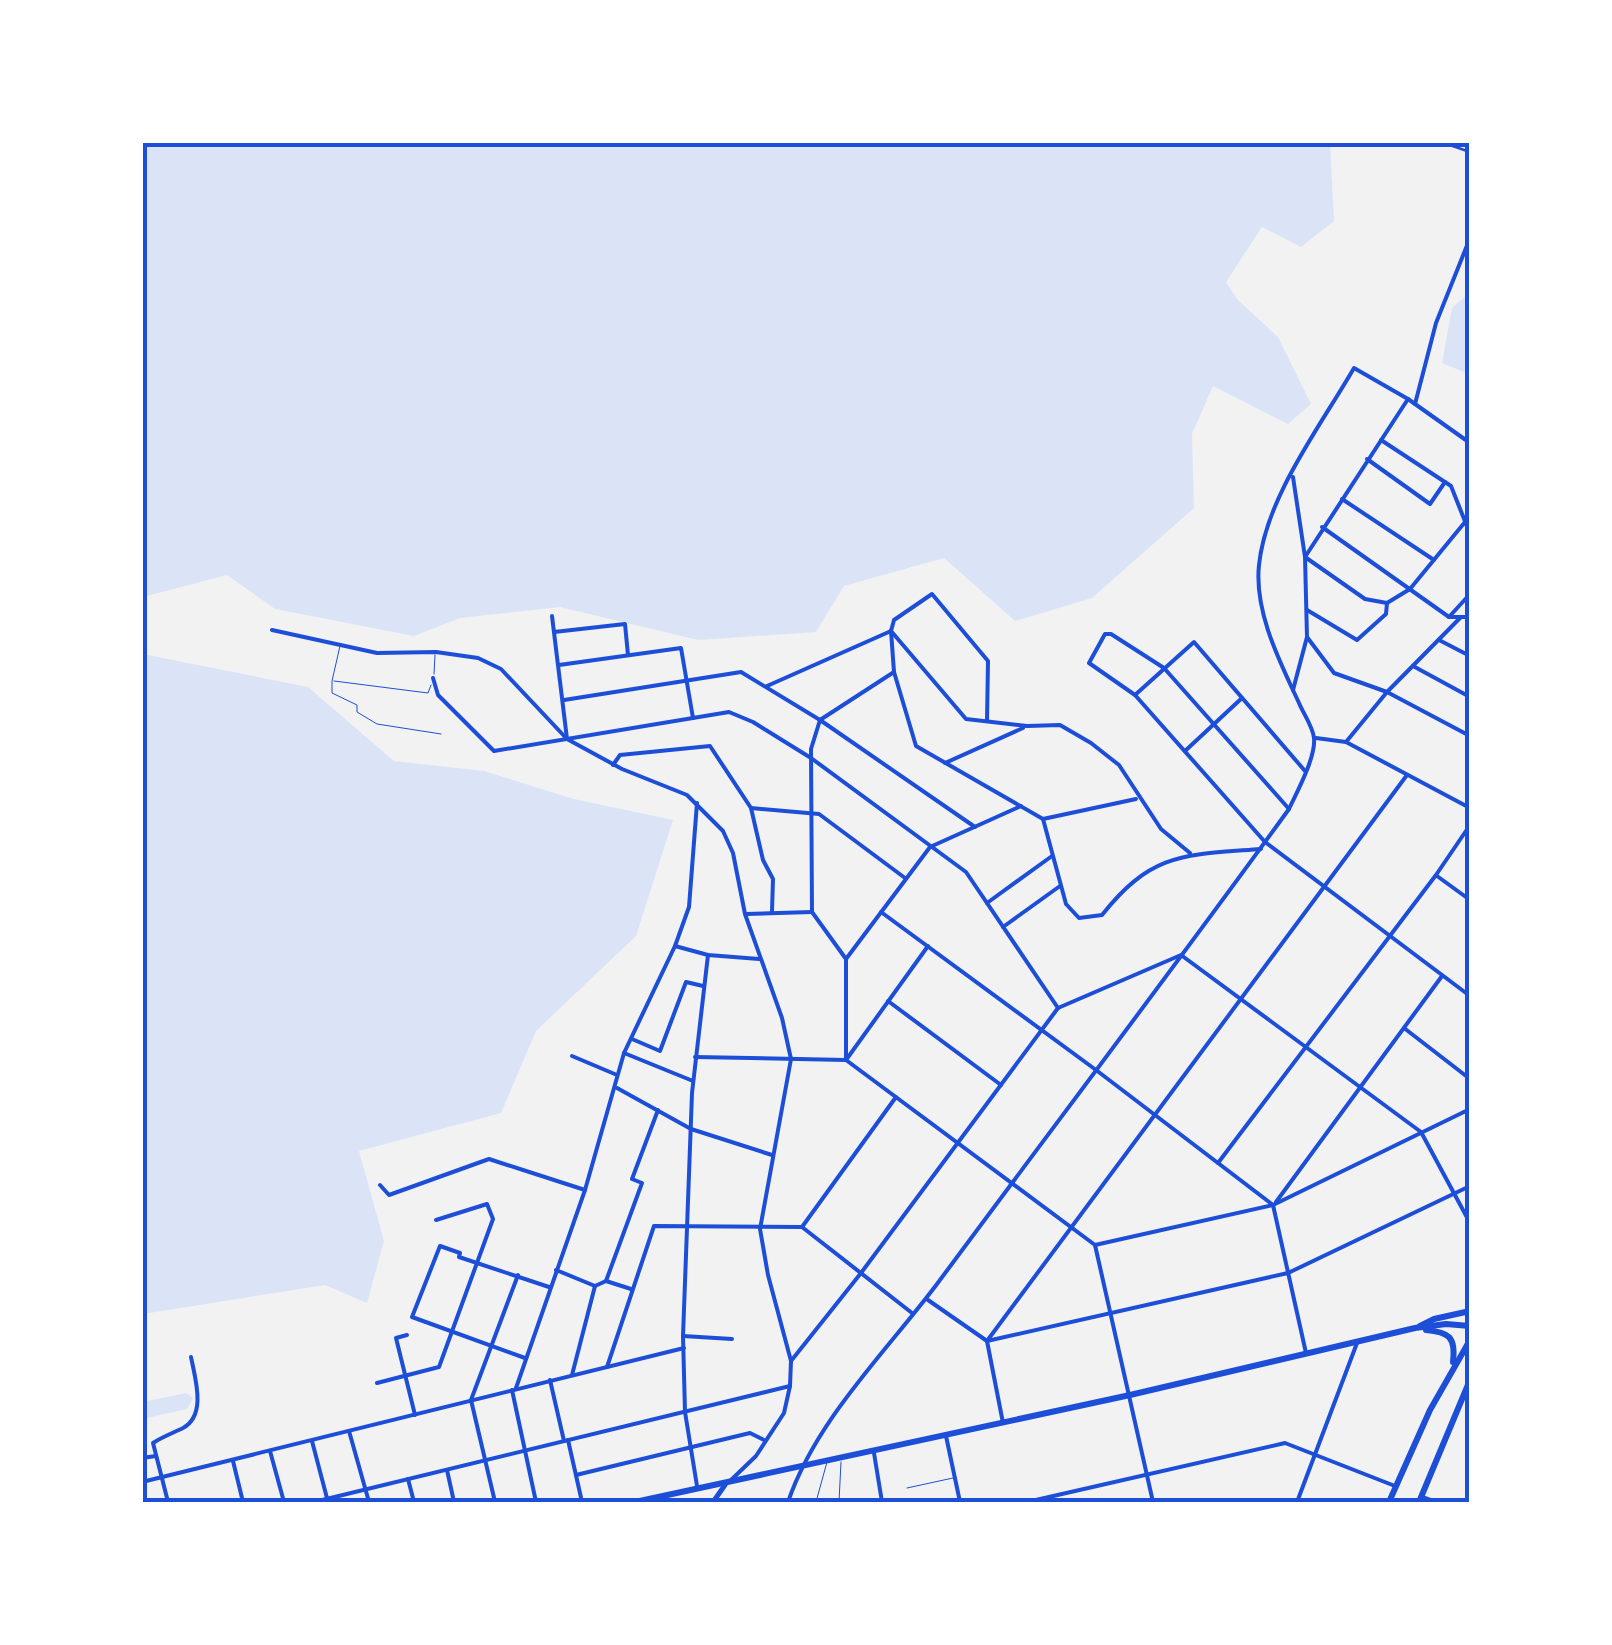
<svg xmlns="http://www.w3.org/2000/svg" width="1612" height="1645" font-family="Lato,sans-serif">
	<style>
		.green { fill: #dbe4f7 }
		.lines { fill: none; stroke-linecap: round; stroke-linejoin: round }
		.service { stroke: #1d4ed8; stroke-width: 1 }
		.pedestrian { stroke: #1d4ed8; stroke-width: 2.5 }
		.minor { stroke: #1d4ed8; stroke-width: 4 }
		.secondary { stroke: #1d4ed8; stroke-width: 5 }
		.primary { stroke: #1d4ed8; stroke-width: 6 }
		.neatline { fill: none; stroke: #1d4ed8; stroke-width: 4 }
	</style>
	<rect width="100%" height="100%" fill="#f2f2f2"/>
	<!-- green -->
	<g class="green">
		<path d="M143,143H1330L1334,221L1301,247L1262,227L1226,282L1237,299L1278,337L1311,404L1288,424L1213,386L1192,434L1194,508L1092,598L1015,621L944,558L844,586L816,632L698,640L560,607L460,618L414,636L275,609L227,575L143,597Z"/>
		<path d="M1469,293V374L1442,363L1452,308Z"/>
		<path d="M143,654L308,687L394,761L484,771L574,799L673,820L636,936L536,1031L501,1113L359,1151L384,1241L367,1303L325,1285L143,1314Z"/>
		<path d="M186,1393L193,1398L187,1409L147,1418L143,1415V1402Z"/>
	</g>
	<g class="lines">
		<!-- service -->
		<g class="service">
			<path d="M340,646L332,681V693L357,705V712L377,724L441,734"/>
			<path d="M434,674L435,655"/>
			<path d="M334,681L428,693L431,685"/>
			<path d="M907,1488L953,1478"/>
			<path d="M816,1502L827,1462"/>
			<path d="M839,1502L841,1462"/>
		</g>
		<!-- pedestrian -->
		<path class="pedestrian" d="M1441,142L1470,152"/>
		<!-- minor -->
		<g class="minor">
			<path d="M1408,399L1305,557L1365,599L1387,603L1410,589L1465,522"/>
			<path d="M1415,404L1436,323L1470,238"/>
			<path d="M1381,440L1451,486L1470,534"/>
			<path d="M1367,459L1430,504L1445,482"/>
			<path d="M1342,499L1434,560"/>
			<path d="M1322,527L1449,617"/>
			<path d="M1307,610L1357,640L1386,614L1387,603"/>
			<path d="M552,616L567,739"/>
			<path d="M1449,617L1470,594"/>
			<path d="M1449,617H1470"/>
			<path d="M272,630L377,653L436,652L478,658L501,669L567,739L622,769L687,795L723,831L733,853L745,914L782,1018L791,1059L760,1229L768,1275L791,1361L790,1386L784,1413L756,1456L731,1480"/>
			<path d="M891,631L894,672L916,746L1043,819L1066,904L1079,918L1102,915C1152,852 1184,855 1261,849"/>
			<path d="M891,631L966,719L1027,726L1060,725L1091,743L1119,765L1161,829L1190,853"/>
			<path d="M891,631L894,620L932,594L988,661L987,721"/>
			<path d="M554,632L625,624L628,655"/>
			<path d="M1307,637L1334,673L1387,692L1470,736"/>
			<path d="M1439,640L1470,656"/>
			<path d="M559,665L681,648L693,718"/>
			<path d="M1413,666L1470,697"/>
			<path d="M433,678L438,695L494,751L729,712L753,722L811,758L966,872L1058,1008"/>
			<path d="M767,686L891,631"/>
			<path d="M1293,690L1307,637L1305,557L1293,477"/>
			<path d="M1135,695L1194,642L1305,771"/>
			<path d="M564,700L741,672L820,720L975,827"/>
			<path d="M1316,738L1346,742L1470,808"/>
			<path d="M1346,742L1387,692L1461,617"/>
			<path d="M1185,751L1242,698"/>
			<path d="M945,763L1023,728"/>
			<path d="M613,765L620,755L710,746L751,808L763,860L773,879L772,911"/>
			<path d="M751,808L819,814L905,878"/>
			<path d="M1289,809L1164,668L1111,634H1105L1089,663L1135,695L1265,842L1470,996"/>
			<path d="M1043,819L1136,799"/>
			<path d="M1437,876L1470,900"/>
			<path d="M987,903L1052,856"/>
			<path d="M881,912L1096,1070L1273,1205L1306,1353"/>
			<path d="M746,914L812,912"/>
			<path d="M1003,927L1060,886"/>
			<path d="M675,946L708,955L759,959"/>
			<path d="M846,959L930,847L1021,806"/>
			<path d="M888,1001L1001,1085"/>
			<path d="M1058,1008L1181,955L1421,1132L1470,1223"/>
			<path d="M1404,1028L1470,1079"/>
			<path d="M632,1039L660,1051L686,982L703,986"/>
			<path d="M624,1053L693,1081"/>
			<path d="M572,1056L617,1075"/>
			<path d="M695,1057L846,1060L1095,1245L1153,1502"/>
			<path d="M846,1059V959L812,912L811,749L820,720L894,672"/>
			<path d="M846,1060L928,946"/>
			<path d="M617,1088L691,1129L772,1155"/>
			<path d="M1218,1163L1436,875L1470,825"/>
			<path d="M380,1185L389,1195L489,1159L585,1190"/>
			<path d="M1276,1202L1442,976"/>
			<path d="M802,1227L896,1097"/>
			<path d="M802,1227L912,1313"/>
			<path d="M1095,1245L1273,1205L1470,1109"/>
			<path d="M556,1270L595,1286"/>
			<path d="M606,1281L631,1289"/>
			<path d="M928,1300L987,1341L1003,1423"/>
			<path d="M407,1335L396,1338L415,1415"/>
			<path d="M683,1336L732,1339"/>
			<path d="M987,1341L1407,775"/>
			<path d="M987,1341L1288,1273L1470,1186"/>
			<path d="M525,1358L412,1317L440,1246L460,1253L459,1257L549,1287"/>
			<path d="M791,1361L861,1273L1058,1008"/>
			<path d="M607,1367L654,1226L802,1227"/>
			<path d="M572,1375L595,1286L606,1281L642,1183L632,1179L658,1110"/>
			<path d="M550,1380L564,1441"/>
			<path d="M377,1383L439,1367L493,1219L487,1204L436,1220"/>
			<path d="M516,1388L585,1190L624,1053L675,946L689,907L697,803"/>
			<path d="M512,1390L536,1502"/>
			<path d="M349,1431L369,1502"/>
			<path d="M946,1436L960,1502"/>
			<path d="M568,1440L582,1502"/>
			<path d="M312,1441L328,1502"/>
			<path d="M270,1451L284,1502"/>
			<path d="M874,1453L882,1502"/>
			<path d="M142,1458L156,1456"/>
			<path d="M233,1461L243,1502"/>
			<path d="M447,1470L454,1502"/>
			<path d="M576,1475L750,1433L764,1440"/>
			<path d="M408,1479L414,1502"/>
			<path d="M142,1482L684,1348"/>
			<path d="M697,1486L685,1412L683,1336L692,1093L708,955"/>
			<path d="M1422,1497L1436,1502"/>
			<path d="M168,1502L153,1443C162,1437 173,1433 183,1428C207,1415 195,1378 191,1357"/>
			<path d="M314,1502L790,1386"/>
			<path d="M495,1502L471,1400L518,1275"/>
			<path d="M788,1502C816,1420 885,1353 937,1284C1054,1126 1173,969 1289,809C1297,792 1316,757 1314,738C1313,727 1303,713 1299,703C1280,662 1254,612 1259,565C1266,497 1320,427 1354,368L1408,399L1470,443"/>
			<path d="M1027,1502L1285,1443L1395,1486"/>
			<path d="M1297,1502L1357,1343"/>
		</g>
		<!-- secondary -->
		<path class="secondary" d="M713,1502L725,1485"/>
		<!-- primary -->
		<g class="primary">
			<path d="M1420,1326L1434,1319L1470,1311"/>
			<path d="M1426,1330C1449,1332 1456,1337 1453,1362"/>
			<path d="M635,1502L1130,1395L1415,1328L1446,1324L1470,1326"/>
			<path d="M1389,1502L1430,1410L1470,1340"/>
			<path d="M1419,1502L1470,1380"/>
		</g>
	</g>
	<!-- border -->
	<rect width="1612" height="1645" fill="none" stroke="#ffffff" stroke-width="290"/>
	<rect x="145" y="145" width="1322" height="1355" class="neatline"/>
</svg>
